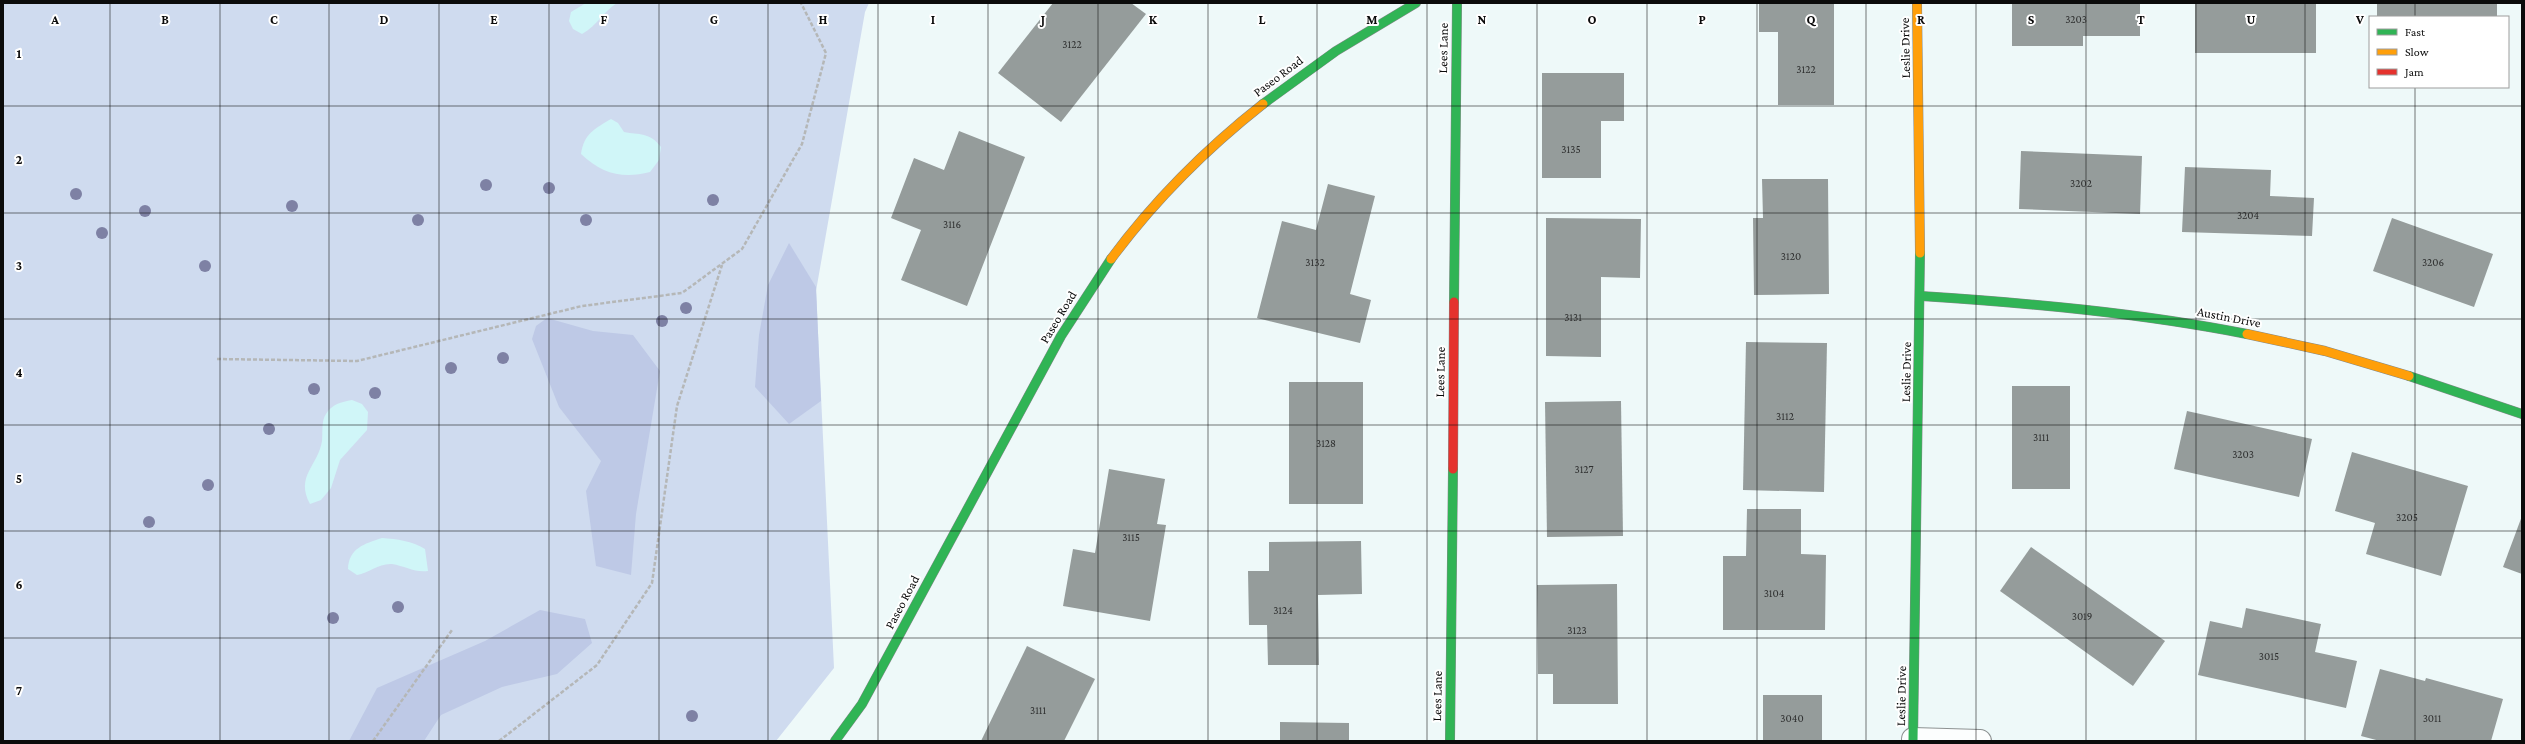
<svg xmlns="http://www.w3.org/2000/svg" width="2525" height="744" font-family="'Crimson Pro',serif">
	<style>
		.green { fill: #cfdbef }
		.forest { fill: #bec9e6 }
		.sand { fill: #d0f6f8 }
		.building { fill: #959c9b }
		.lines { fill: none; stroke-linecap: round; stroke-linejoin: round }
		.street-casing { stroke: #8d9292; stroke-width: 24 }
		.fast-casing { stroke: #848989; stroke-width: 10 }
		.slow-casing { stroke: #848989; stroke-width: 10 }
		.jam-casing { stroke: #848989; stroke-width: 10 }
		.path { stroke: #b5b7b7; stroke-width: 2.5; stroke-dasharray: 4 2; stroke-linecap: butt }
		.street { stroke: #fcfefe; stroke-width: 22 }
		.fast { stroke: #30b455; stroke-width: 9 }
		.slow { stroke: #ff9f0a; stroke-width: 9 }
		.jam { stroke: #e5322d; stroke-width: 9 }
		.tree { fill: #7e81a4 }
		.grid { fill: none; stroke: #0b0b0b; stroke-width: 1; stroke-opacity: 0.55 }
		.labels { text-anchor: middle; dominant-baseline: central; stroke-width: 4; stroke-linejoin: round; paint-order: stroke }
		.number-label { font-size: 11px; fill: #2e2f2f }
		.street-label { font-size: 13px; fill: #0b0b0b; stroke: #fff }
		.grid-label { font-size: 13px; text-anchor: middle; font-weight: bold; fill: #0b0b0b; stroke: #fff; stroke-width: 4; stroke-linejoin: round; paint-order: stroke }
	</style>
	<rect width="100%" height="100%" fill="#eef9f9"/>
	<!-- green -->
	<path class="green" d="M3,3H869L865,12L816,291L834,668L776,741H3Z"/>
	<!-- forest -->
	<g class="forest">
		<path d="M789,243L816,287L821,401L789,424L755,387L759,335L768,285Z"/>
		<path d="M547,318L593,331L633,335L660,371L636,514L631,575L596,566L586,491L601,461L559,407L532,339L536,326Z"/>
		<path d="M540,610L585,619L592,643L557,674L502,687L441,715L424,741H349L377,688L485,641Z"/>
	</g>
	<!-- sand -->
	<g class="sand">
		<path d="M586,3H617C602,13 598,25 582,34L573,29L569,21L571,12Z"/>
		<path d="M611,119L618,123L624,132C639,135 650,132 661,147L659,160L650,172C623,179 602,174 581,154C584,134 594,129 611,119Z"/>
		<path d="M352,400L362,404L368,412L367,430L340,460L331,488L321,500L310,504C295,476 318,466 322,441C323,433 321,421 326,414C332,404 341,402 352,400Z"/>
		<path d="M382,538C397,539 412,541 425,549L428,571C415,573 405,566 392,564C379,563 369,573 357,575L348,569C349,548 364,544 382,538Z"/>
	</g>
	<!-- building -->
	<g class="building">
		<path d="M1053,3H1131L1146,14L1061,122L998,73Z"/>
		<path d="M1759,3H1834V105H1778V32H1759Z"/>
		<path d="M2012,3H2140V36H2083V46H2012Z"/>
		<rect x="2195" y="3" width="121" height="50"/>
		<rect x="2377" y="3" width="120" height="14"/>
		<path d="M1542,73H1624V121H1601V178H1542Z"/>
		<path d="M959,131L1025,157L967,306L901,280L921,230L891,218L914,158L944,170Z"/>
		<path d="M2021,151L2142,156L2140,214L2019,209Z"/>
		<path d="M2185,167L2271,170L2270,196L2314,198L2312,236L2182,232Z"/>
		<path d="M1762,179H1828L1829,294L1754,295L1753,218H1763Z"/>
		<path d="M1328,184L1375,196L1350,294L1371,300L1360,343L1257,318L1282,221L1316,230Z"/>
		<path d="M1546,218L1641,219L1640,278L1601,277V357L1546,356Z"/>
		<path d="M2392,218L2493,254L2474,307L2373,271Z"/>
		<path d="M1746,342L1827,343L1824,492L1743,490Z"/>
		<rect x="1289" y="382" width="74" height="122"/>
		<rect x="2012" y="386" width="58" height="103"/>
		<path d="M1621,401L1623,536L1547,537L1545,402Z"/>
		<path d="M2187,411L2312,439L2299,497L2174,469Z"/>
		<path d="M2352,452L2468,486L2441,576L2366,554L2375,523L2335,511Z"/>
		<path d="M1109,469L1165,479L1157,524L1166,525L1150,621L1063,606L1073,549L1095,553Z"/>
		<path d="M1747,509H1801V554L1826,555L1825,630H1723V556H1746Z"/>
		<path d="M2522,516V574L2503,567Z"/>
		<path d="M1361,541L1362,594L1318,595L1319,665H1268L1267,625H1249L1248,571H1269V542Z"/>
		<path d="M2031,547L2165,641L2133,686L2000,591Z"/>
		<path d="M1617,584L1618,704H1553V674H1538L1537,585Z"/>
		<path d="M2246,608L2321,624L2315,652L2357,661L2346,708L2198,675L2210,621L2242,628Z"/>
		<path d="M1027,646L1095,679L1064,741H981Z"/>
		<path d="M2380,669L2425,681L2426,678L2503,699L2491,741H2380L2361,736Z"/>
		<rect x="1763" y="695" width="59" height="46"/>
		<path d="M1280,722L1349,723V741H1280Z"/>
	</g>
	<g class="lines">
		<!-- street casing -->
		<g class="street-casing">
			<path id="street" d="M1913,739L1980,741"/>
		</g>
		<!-- fast casing -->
		<g class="fast-casing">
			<g id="fast">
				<path d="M1263,104L1336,51L1416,3"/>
				<path d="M1921,296C2030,303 2140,313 2247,334"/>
				<path d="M1454,302L1457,3"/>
				<path d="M2409,376L2522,414"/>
				<path d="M835,741L862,704L1061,336L1111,259"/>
				<path d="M1450,741L1453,469"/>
				<path d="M1913,741L1920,253"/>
			</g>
		</g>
		<!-- slow casing -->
		<g class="slow-casing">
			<g id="slow">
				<path d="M1917,3L1920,253"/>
				<path d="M1111,259C1154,201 1206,149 1263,104"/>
				<path d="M2247,334L2325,351L2409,376"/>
			</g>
		</g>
		<!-- jam casing -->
		<g class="jam-casing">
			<path id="jam" d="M1453,469L1454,302"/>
		</g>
		<!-- path -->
		<g class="path">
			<path d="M217,359L357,361L582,306L682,293L742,249L802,144L826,53L801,3"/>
			<path d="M373,741L452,630"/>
			<path d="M499,741L597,665L652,583L677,406L722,265"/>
		</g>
		<!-- street -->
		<use href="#street" class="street"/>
		<!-- fast -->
		<use href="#fast" class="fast"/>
		<!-- slow -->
		<use href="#slow" class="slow"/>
		<!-- jam -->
		<use href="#jam" class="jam"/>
	</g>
	<!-- trees -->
	<g class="tree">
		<circle cx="486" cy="185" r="6"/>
		<circle cx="549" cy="188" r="6"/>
		<circle cx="76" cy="194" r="6"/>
		<circle cx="713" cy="200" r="6"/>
		<circle cx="292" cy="206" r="6"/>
		<circle cx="145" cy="211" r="6"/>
		<circle cx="418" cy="220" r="6"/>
		<circle cx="586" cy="220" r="6"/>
		<circle cx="102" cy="233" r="6"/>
		<circle cx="205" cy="266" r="6"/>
		<circle cx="686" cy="308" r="6"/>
		<circle cx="662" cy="321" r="6"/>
		<circle cx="503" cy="358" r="6"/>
		<circle cx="451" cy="368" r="6"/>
		<circle cx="314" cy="389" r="6"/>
		<circle cx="375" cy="393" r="6"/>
		<circle cx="269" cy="429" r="6"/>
		<circle cx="208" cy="485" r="6"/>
		<circle cx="149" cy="522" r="6"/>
		<circle cx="398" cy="607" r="6"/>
		<circle cx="333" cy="618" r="6"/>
		<circle cx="692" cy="716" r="6"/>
	</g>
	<!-- grid -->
	<path class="grid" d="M110,3V741M220,3V741M329,3V741M439,3V741M549,3V741M659,3V741M768,3V741M878,3V741M988,3V741M1098,3V741M1208,3V741M1317,3V741M1427,3V741M1537,3V741M1647,3V741M1757,3V741M1866,3V741M1976,3V741M2086,3V741M2196,3V741M2305,3V741M2415,3V17M2415,87V741M3,106H2522M3,213H2522M3,319H2522M3,425H2522M3,531H2522M3,638H2522"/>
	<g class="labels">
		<!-- number labels -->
		<g class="number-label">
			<text x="2076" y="19">3203</text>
			<text x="1072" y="44">3122</text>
			<text x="1806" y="69">3122</text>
			<text x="1571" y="149">3135</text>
			<text x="2081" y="183">3202</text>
			<text x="2248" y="215">3204</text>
			<text x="952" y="224">3116</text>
			<text x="1791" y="256">3120</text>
			<text x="1315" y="262">3132</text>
			<text x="2433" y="262">3206</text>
			<text x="1573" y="317">3131</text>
			<text x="1785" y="416">3112</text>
			<text x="2041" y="437">3111</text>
			<text x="1326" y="443">3128</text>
			<text x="2243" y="454">3203</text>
			<text x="1584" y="469">3127</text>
			<text x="2407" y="517">3205</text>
			<text x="1131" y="537">3115</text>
			<text x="1774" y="593">3104</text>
			<text x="1283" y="610">3124</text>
			<text x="2082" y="616">3019</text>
			<text x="1577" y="630">3123</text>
			<text x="2269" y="656">3015</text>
			<text x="1038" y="710">3111</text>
			<text x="1792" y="718">3040</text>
			<text x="2432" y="718">3011</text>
		</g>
		<!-- street labels -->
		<g class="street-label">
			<text transform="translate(1443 48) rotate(-89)">Lees Lane</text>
			<text transform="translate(1905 48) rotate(-91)">Leslie Drive</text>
			<text transform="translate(1278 76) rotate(-37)">Paseo Road</text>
			<text transform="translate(1058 317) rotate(-59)">Paseo Road</text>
			<text transform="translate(2229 317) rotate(11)">Austin Drive</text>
			<text transform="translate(1440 372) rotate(-89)">Lees Lane</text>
			<text transform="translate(1906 372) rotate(-89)">Leslie Drive</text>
			<text transform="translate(902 602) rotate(-62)">Paseo Road</text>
			<text transform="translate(1437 696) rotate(-89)">Lees Lane</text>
			<text transform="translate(1901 696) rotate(-89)">Leslie Drive</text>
		</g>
	</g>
	<g class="grid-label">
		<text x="55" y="24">A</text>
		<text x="165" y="24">B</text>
		<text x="274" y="24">C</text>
		<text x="384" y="24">D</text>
		<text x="494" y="24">E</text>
		<text x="604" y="24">F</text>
		<text x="714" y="24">G</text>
		<text x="823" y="24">H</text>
		<text x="933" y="24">I</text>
		<text x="1043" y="24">J</text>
		<text x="1153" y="24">K</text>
		<text x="1262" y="24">L</text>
		<text x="1372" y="24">M</text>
		<text x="1482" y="24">N</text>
		<text x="1592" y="24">O</text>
		<text x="1702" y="24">P</text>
		<text x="1811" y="24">Q</text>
		<text x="1921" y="24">R</text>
		<text x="2031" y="24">S</text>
		<text x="2141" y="24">T</text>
		<text x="2251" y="24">U</text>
		<text x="2360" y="24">V</text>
		<text x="19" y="58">1</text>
		<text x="19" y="164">2</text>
		<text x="19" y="270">3</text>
		<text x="19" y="377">4</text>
		<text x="19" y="483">5</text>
		<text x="19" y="589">6</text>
		<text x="19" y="695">7</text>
	</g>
	<!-- border -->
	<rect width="2525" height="744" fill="none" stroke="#0b0b0b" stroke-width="8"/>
	<!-- legend -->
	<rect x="2369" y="16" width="140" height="72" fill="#ffffff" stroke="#9d9d9d"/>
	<rect x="2377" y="29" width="20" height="6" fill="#30b455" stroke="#9d9d9d"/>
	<text x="2405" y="36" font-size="12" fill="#0b0b0b">Fast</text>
	<rect x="2377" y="49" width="20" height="6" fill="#ff9f0a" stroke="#9d9d9d"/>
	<text x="2405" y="56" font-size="12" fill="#0b0b0b">Slow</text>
	<rect x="2377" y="69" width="20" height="6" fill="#e5322d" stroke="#9d9d9d"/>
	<text x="2405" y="76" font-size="12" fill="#0b0b0b">Jam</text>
</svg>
